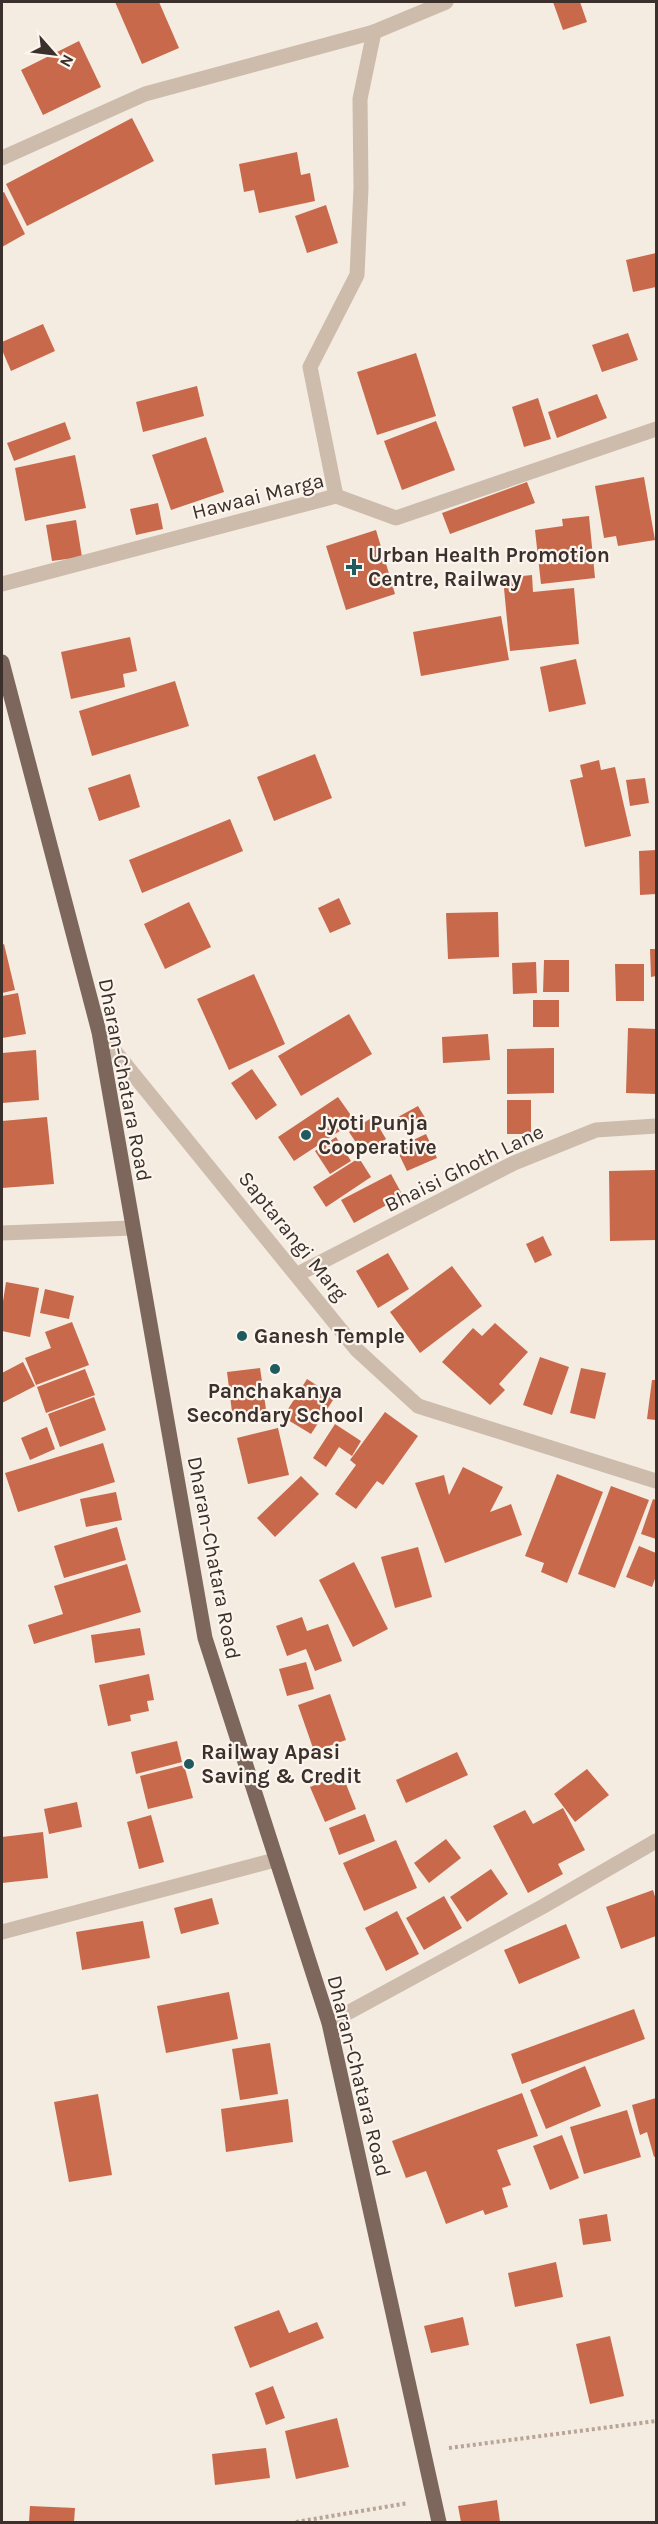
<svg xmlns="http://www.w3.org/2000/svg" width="658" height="2524" font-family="Karla,sans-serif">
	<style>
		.building { fill: #c8694b }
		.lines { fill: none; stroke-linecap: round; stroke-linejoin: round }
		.path { stroke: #b9a596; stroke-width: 4; stroke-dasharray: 3 3; stroke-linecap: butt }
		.street { stroke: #cdbbac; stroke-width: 15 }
		.primary { stroke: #7d675c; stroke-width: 15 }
		.poi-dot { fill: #1f5a5e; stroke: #fbf5ee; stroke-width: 2 }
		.labels { text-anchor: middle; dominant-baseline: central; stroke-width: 4.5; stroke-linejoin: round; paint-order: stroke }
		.street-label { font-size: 21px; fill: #3b302b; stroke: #fbf5ee }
		.poi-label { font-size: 21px; font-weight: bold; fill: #3b302b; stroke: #fbf5ee; text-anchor: start }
	</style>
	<rect width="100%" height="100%" fill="#f4ebe1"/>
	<!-- building -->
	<g class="building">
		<path d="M115,2H159L179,48L142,64Z"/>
		<path d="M553,2H580L587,22L563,30Z"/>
		<path d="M79,41L101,87L43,115L21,70Z"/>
		<path d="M132,118L154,161L27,226L6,184Z"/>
		<path d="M297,152L301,175L310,173L315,201L259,213L254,190L244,192L239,164Z"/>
		<path d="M4,192L25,234L2,247V193Z"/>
		<path d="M326,205L338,243L307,253L295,216Z"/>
		<path d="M656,253V287L633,292L626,260Z"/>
		<path d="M43,324L55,351L11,371L2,350V342Z"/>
		<path d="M628,333L638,360L602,372L592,345Z"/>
		<path d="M416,353L436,416L377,435L357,372Z"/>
		<path d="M197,386L204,416L143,432L136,402Z"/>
		<path d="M597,394L607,418L557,438L548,412Z"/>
		<path d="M538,398L551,439L524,447L512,407Z"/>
		<path d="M436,421L455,470L402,490L384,441Z"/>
		<path d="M65,422L71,439L14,461L7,443Z"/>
		<path d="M206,437L224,492L171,510L152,455Z"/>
		<path d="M75,455L86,508L25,521L15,468Z"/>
		<path d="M644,477L655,540L618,546L616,536L604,538L595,486Z"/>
		<path d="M527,482L535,503L450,534L442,513Z"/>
		<path d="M158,503L163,529L136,535L130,509Z"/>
		<path d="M589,516L595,578L541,584L535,530L563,526L562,519Z"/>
		<path d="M76,520L82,557L52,561L46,525Z"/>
		<path d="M376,530L395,594L346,610L326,546Z"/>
		<path d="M532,575L533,592L574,588L579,644L510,651L503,578Z"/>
		<path d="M501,616L509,660L421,676L413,632Z"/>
		<path d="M130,637L137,671L123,674L125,687L71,699L61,652Z"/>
		<path d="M576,659L586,704L549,712L540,667Z"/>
		<path d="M175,681L189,726L92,756L79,711Z"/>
		<path d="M315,754L332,798L274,821L257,777Z"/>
		<path d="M599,760L601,770L615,767L631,836L585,847L570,780L583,777L580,765Z"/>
		<path d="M130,774L140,807L99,821L88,788Z"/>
		<path d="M645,778L649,803L630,806L626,780Z"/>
		<path d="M230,819L243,851L142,893L129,860Z"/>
		<path d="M656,850V894L640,895L639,851Z"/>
		<path d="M339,898L351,924L330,933L318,908Z"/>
		<path d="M189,902L211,947L165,969L144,924Z"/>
		<path d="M498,912L499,957L448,959L446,913Z"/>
		<path d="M4,944L15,990L2,993V945Z"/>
		<path d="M650,949H656V976L651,977Z"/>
		<path d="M544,960H569V992H543Z"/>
		<path d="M536,962L537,993L513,994L512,963Z"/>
		<path d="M615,964H644V1001H616Z"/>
		<path d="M254,974L285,1044L229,1070L197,999Z"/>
		<path d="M18,993L26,1034L2,1038V996Z"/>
		<rect x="533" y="1000" width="26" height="27"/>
		<path d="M349,1014L372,1054L301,1096L278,1056Z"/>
		<path d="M628,1028L656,1029V1094L626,1093Z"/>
		<path d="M488,1034L490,1060L443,1063L442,1037Z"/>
		<path d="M554,1048V1093L507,1094V1049Z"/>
		<path d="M36,1050L39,1100L2,1103V1053Z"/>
		<path d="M252,1069L277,1105L256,1120L231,1083Z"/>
		<path d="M338,1097L355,1121L294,1161L278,1137Z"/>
		<rect x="507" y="1100" width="24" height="34"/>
		<path d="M418,1106L427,1121L407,1133L398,1117Z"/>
		<path d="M47,1117L54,1184L2,1188V1121Z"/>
		<path d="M373,1117L386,1139L363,1153L349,1132Z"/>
		<path d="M426,1134L437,1158L407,1171L396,1148Z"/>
		<path d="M336,1137L351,1161L330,1174L315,1151Z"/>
		<path d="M359,1158L371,1177L326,1207L313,1187Z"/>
		<path d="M656,1170V1240L610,1241L609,1171Z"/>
		<path d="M391,1174L403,1196L354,1223L341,1200Z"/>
		<path d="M543,1236L552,1255L535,1263L526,1244Z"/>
		<path d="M388,1253L409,1289L378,1308L356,1271Z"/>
		<path d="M452,1266L482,1306L420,1353L390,1312Z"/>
		<path d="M6,1282L39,1288L30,1337L2,1331V1308Z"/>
		<path d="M45,1289L74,1296L69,1319L40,1313Z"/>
		<path d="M72,1322L89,1365L36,1385L25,1358L51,1348L45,1332Z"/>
		<path d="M495,1323L528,1352L499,1384L505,1390L490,1405L442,1362L473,1328L482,1336Z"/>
		<path d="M540,1357L569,1367L552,1415L523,1405Z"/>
		<path d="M23,1362L35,1386L2,1403V1373Z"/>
		<path d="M260,1368L267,1416L233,1420L227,1372Z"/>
		<path d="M581,1368L606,1373L595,1419L570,1413Z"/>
		<path d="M85,1369L95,1395L46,1413L37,1387Z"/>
		<path d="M307,1379L335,1397L311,1434L283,1417Z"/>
		<path d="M652,1380H656V1420L647,1419Z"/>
		<path d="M94,1397L106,1430L60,1447L48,1414Z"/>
		<path d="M385,1412L418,1436L383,1485L377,1481L356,1509L335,1494L356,1465L350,1460Z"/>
		<path d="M335,1424L361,1441L352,1456L339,1447L326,1467L313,1458Z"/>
		<path d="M47,1427L55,1449L30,1460L21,1438Z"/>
		<path d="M278,1428L289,1475L248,1484L237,1438Z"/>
		<path d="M103,1443L115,1482L18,1512L5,1473Z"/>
		<path d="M463,1467L503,1487L490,1512L511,1504L522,1535L445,1563L415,1483L444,1475L449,1495Z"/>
		<path d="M557,1474L603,1492L567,1583L541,1572L544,1563L525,1556Z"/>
		<path d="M301,1476L319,1494L275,1537L257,1518Z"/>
		<path d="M611,1486L649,1500L615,1588L578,1574Z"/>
		<path d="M116,1492L122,1520L86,1527L80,1499Z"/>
		<path d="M653,1499L656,1500V1539L641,1534Z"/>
		<path d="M117,1527L126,1560L64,1578L54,1546Z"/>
		<path d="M639,1546L656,1553V1576L652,1587L626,1577Z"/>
		<path d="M418,1547L432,1597L395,1608L381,1557Z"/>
		<path d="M354,1562L388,1629L353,1647L319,1580Z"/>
		<path d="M127,1564L141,1612L34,1644L28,1625L63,1614L54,1586Z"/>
		<path d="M302,1617L307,1631L328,1624L342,1661L315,1671L306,1649L287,1656L276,1626Z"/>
		<path d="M140,1628L145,1655L95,1663L91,1635Z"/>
		<path d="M306,1662L314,1689L287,1696L279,1669Z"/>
		<path d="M149,1674L154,1700L147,1701L149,1711L130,1715L131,1721L108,1726L99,1685Z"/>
		<path d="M330,1694L346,1740L314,1751L298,1705Z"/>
		<path d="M177,1741L182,1762L136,1774L131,1752Z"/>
		<path d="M457,1752L468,1775L406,1803L396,1780Z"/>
		<path d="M184,1765L193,1798L148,1809L140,1776Z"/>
		<path d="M587,1769L609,1795L575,1822L554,1794Z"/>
		<path d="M342,1774L356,1809L325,1822L310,1787Z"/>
		<path d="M77,1802L82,1827L49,1834L44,1809Z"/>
		<path d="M563,1808L585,1850L558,1864L563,1874L528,1893L493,1826L525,1810L533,1824Z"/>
		<path d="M365,1814L375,1841L339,1855L329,1828Z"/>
		<path d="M151,1815L164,1862L139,1869L127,1822Z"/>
		<path d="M43,1832L48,1878L2,1883V1837Z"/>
		<path d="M446,1839L461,1858L429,1883L414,1863Z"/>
		<path d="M396,1840L417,1888L364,1911L343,1863Z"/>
		<path d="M491,1869L508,1894L467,1922L450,1897Z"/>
		<path d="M653,1890L656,1900V1936L621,1949L606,1907Z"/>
		<path d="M444,1896L462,1928L424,1950L406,1918Z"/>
		<path d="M212,1898L219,1924L181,1934L174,1908Z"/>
		<path d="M397,1911L419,1954L386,1971L365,1928Z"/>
		<path d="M143,1921L150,1958L82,1970L76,1932Z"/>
		<path d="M566,1924L580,1958L519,1984L504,1950Z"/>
		<path d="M229,1992L238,2039L166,2053L157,2006Z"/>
		<path d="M634,2009L645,2039L522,2084L511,2054Z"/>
		<path d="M270,2043L278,2094L240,2100L232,2049Z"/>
		<path d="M585,2066L601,2106L546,2129L530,2090Z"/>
		<path d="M522,2093L538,2136L497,2150L511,2185L502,2188L508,2207L485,2215L483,2210L446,2224L426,2171L406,2178L392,2141Z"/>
		<path d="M98,2094L112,2175L69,2182L54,2102Z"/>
		<path d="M656,2098V2156L654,2157L647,2132L640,2135L632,2105Z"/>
		<path d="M288,2099L293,2142L226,2152L221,2109Z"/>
		<path d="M627,2110L641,2157L584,2174L570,2127Z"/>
		<path d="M562,2135L579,2178L550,2190L533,2146Z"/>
		<path d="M607,2214L611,2241L583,2245L579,2219Z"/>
		<path d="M556,2262L563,2297L515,2307L508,2273Z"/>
		<path d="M279,2310L289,2333L317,2322L324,2338L250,2368L234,2327Z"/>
		<path d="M463,2317L469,2345L431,2353L424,2326Z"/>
		<path d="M610,2336L624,2396L590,2404L576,2344Z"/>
		<path d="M273,2386L285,2418L266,2425L255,2393Z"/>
		<path d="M337,2418L349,2467L296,2479L285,2431Z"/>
		<path d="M266,2448L270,2478L215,2485L212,2454Z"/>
		<path d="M497,2500L500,2522H461L458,2506Z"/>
		<path d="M30,2506L75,2508L74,2522H29Z"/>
	</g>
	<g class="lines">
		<!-- path -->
		<g class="path">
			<path d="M449,2448L656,2421"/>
			<path d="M296,2522L408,2503"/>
		</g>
		<!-- street -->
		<g class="street">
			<path d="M2,158L145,94L374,32L446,2"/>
			<path d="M336,496L310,367L357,275L361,188L360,99L374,32"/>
			<path d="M2,584L336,496L396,518L656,429"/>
			<path d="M99,1032L357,1350L418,1406L656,1481"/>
			<path d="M2,1233L132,1228"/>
			<path d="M298,1274L514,1163L596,1130L656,1126"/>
			<path d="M2,1932L275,1860"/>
			<path d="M329,2023L542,1907L656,1841"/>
		</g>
		<!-- primary -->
		<path class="primary" d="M2,662L99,1032L205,1638L329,2023L439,2522"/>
	</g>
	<!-- markers -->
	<g class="poi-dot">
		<path d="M351 558h6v6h6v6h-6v6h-6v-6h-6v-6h6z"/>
		<circle cx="306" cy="1135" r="6"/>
		<circle cx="242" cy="1336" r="6"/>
		<circle cx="275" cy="1369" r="6"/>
		<circle cx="189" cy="1764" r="6"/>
	</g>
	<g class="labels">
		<!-- street labels -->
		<g class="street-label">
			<text transform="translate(258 496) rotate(-14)">Hawaai Marga</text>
			<text transform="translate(125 1080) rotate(79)">Dharan-Chatara Road</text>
			<text transform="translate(464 1168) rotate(-26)">Bhaisi Ghoth Lane</text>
			<text transform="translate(293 1236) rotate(51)">Saptarangi Marg</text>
			<text transform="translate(214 1558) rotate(79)">Dharan-Chatara Road</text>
			<text transform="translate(359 2076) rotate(76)">Dharan-Chatara Road</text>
		</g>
		<!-- poi labels -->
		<g class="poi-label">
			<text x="368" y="555">Urban Health Promotion<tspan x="368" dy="24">Centre, Railway</tspan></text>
			<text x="318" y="1123">Jyoti Punja<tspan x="318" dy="24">Cooperative</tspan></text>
			<text x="254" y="1336">Ganesh Temple</text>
			<text x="275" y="1391" text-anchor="middle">Panchakanya<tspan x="275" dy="24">Secondary School</tspan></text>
			<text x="201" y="1752">Railway Apasi<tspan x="201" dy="24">Saving &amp; Credit</tspan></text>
		</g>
	</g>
	<!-- border -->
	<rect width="658" height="2524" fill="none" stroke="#3b302b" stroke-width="6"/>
	<!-- north arrow -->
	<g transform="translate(54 54) rotate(118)" stroke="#fbf5ee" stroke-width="4.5" paint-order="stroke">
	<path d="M0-4.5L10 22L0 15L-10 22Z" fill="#3b302b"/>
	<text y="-9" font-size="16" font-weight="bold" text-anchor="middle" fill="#3b302b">N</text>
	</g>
</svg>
